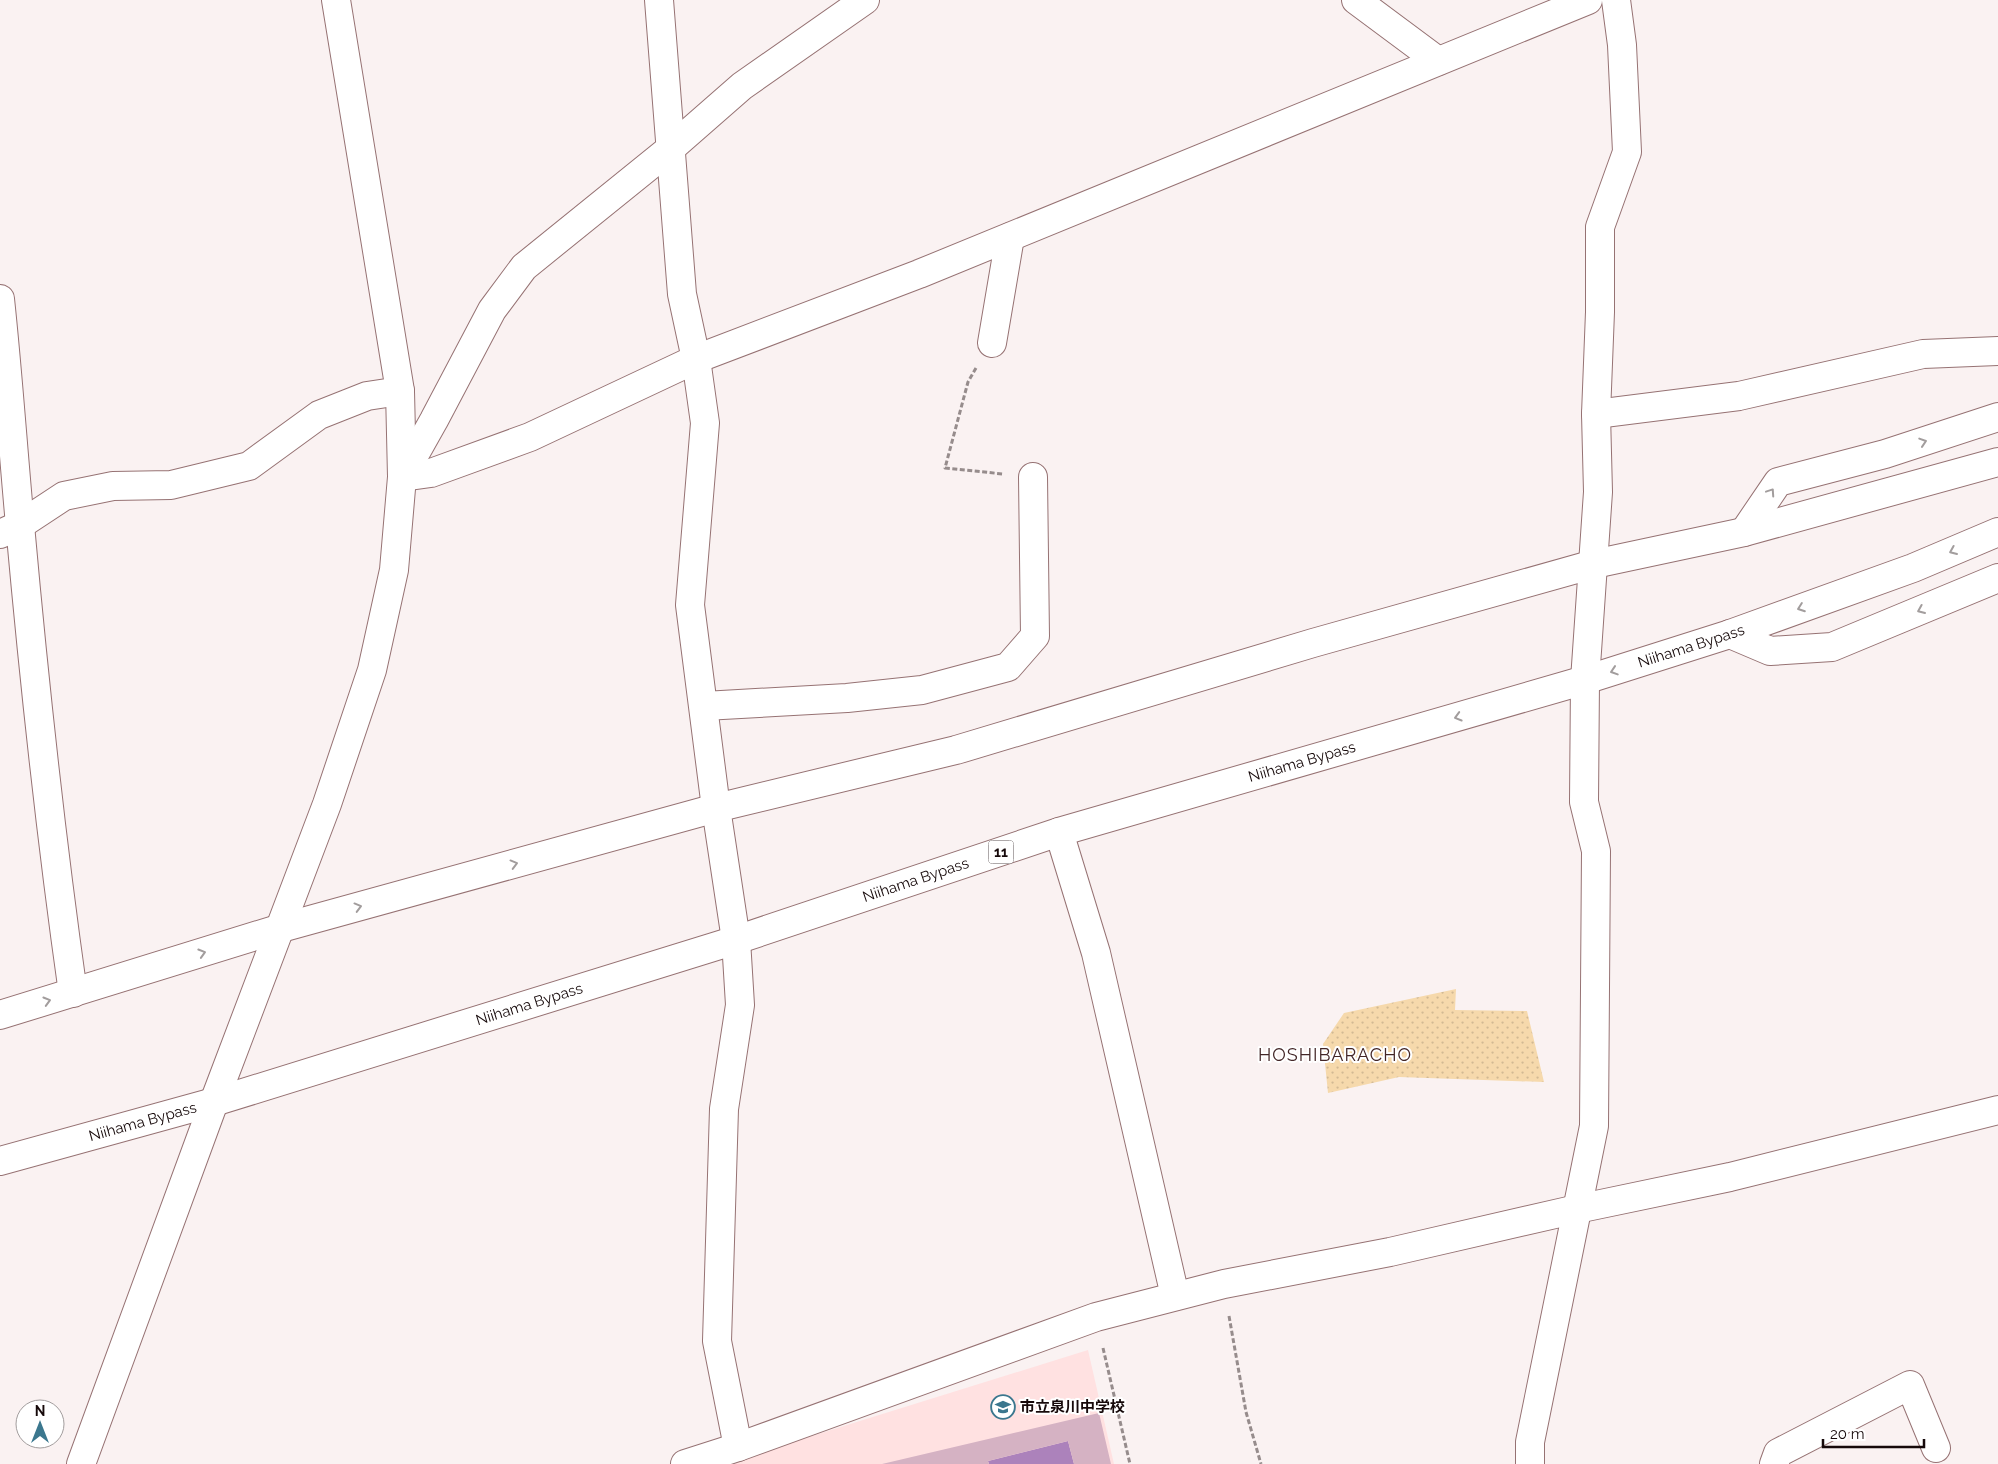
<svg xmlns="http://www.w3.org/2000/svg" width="1998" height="1464" font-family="Raleway,'Noto Sans JP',sans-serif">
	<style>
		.built { fill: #ffe1e1 }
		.green { fill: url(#green-dots) }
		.water { fill: #ac82bb }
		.building { fill: #d5b2c3 }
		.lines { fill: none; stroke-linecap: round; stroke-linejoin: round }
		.street-casing { stroke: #967273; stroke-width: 30 }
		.secondary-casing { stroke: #967273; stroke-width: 30 }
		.highway-casing { stroke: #967273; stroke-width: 30 }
		.path { stroke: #968c8c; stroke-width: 3; stroke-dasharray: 5 2.5; stroke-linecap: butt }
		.street { stroke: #fff; stroke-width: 28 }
		.secondary { stroke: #fff; stroke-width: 28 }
		.highway { stroke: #fff; stroke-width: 28 }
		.oneway { stroke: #a29d9d }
		.labels { text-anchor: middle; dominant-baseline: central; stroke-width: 4; stroke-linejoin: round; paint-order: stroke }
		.shield { fill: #fff; stroke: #5c5354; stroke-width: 1 }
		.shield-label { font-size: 14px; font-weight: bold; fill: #16090a }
		.street-label { font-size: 15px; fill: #16090a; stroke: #fff }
		.poi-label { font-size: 15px; font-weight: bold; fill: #16090a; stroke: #fff; text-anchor: start }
		.quarter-label { font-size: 18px; letter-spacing: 1px; fill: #432627; stroke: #fff }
	</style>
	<defs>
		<pattern id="green-dots" width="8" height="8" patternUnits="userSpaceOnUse" patternTransform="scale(1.25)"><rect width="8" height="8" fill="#f6d9ac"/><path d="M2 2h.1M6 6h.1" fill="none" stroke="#d2b993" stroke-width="1.8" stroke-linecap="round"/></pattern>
	</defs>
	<rect width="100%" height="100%" fill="#faf2f2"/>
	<!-- built -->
	<path class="built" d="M1088,1350L1114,1464H722Z"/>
	<!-- green -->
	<path class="green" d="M1456,989L1455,1010L1527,1011L1544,1082L1399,1077L1328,1093L1323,1044L1344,1013Z"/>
	<!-- water -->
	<path class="water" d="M1068,1441L1074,1464H989L988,1461Z"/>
	<!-- building -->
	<path class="building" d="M1099,1413L1111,1464H1074L1068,1441L988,1461L989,1464H882Z"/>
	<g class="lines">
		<!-- street casing -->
		<g class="street-casing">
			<g id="street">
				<path d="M659,0L682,294L696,359L705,423L690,605L716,808L736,940L740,1005L724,1109L717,1341L738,1447"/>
				<path d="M1356,0L1438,61"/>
				<path d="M0,299C8,374 13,449 20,525C34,681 51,838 73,993"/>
				<path d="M992,343L1010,237"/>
				<path d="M1596,414L1739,396L1923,354L1998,351"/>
				<path d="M402,477L431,473L530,437L696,359L919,274L1588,0"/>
				<path d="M402,477L434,420L492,310L524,267L670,149L742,86L865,0"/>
				<path d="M1744,532L1778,482L1885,454L1998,417"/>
				<path d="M0,534L20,525L64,496L113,486L171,485L249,466L319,415L367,396L400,391"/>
				<path d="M1730,634L1770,651L1832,647L1998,578"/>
				<path d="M704,706L847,698L922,690L1008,667L1035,636L1033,477"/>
				<path d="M1059,832L1096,953L1175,1296"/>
				<path d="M685,1464L738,1447L1096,1317L1224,1284L1390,1252L1577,1209L1730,1177L1998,1110"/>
				<path d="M1530,1464V1442L1594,1126L1596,851L1584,802L1585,680L1598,492L1596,414L1600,312V227L1627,152L1622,45L1616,0"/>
				<path d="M1774,1464L1778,1453L1910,1385L1936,1448"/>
			</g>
		</g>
		<!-- secondary casing -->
		<g class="secondary-casing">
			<path id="secondary" d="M81,1464L214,1102L327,804L372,670L394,570L402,477L400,391L336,0"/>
		</g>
		<!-- highway casing -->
		<g class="highway-casing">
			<g id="highway">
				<path d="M0,1015L281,928L716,808L956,750L1313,643L1594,564L1744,532L1998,462"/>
				<path id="s1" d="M0,1161L214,1102L736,940L1059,832L1585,680L1730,634L1913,568L1998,532"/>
			</g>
		</g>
		<!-- path -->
		<g class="path">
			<path d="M976,368L968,382L945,468L1003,474"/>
			<path d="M1229,1316L1246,1412L1261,1464"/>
			<path d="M1103,1348L1130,1464"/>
		</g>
		<!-- street -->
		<use href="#street" class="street"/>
		<!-- secondary -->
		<use href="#secondary" class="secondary"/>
		<!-- highway -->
		<use href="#highway" class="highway"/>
	</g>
	<!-- one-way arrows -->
	<defs><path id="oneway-chevron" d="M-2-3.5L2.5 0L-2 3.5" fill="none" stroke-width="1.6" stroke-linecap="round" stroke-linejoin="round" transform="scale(1.25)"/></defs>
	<g class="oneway">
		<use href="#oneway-chevron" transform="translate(1923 442) rotate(-18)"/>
		<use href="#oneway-chevron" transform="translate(1771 492) rotate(-56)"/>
		<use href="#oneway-chevron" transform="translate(1953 551) rotate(157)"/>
		<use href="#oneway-chevron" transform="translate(1801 608) rotate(160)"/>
		<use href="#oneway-chevron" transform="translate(1921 610) rotate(157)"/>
		<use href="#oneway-chevron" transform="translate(1614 671) rotate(162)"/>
		<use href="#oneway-chevron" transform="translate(1458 717) rotate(164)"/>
		<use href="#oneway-chevron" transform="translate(514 864) rotate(-15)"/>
		<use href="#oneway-chevron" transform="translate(358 907) rotate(-15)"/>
		<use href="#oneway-chevron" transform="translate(202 953) rotate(-17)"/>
		<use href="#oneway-chevron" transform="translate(47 1001) rotate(-16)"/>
	</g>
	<!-- icons -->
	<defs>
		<g id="school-ring" transform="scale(1.25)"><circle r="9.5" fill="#fff" stroke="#3b778e" stroke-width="1.5"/><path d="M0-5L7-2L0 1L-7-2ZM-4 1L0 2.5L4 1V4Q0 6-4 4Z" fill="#3b778e"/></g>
	</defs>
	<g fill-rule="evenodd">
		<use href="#school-ring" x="1003" y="1407"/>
	</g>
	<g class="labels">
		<!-- shield labels -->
		<rect class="shield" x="988.5" y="840.5" width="25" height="23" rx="4"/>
		<g class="shield-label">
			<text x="1001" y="852">11</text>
		</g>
		<!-- street labels -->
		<g class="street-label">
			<text stroke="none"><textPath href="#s1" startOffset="1768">Niihama Bypass</textPath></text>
			<text stroke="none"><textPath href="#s1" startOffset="1362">Niihama Bypass</textPath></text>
			<text stroke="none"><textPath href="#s1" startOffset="958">Niihama Bypass</textPath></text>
			<text stroke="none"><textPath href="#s1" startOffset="552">Niihama Bypass</textPath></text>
			<text stroke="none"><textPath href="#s1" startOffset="148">Niihama Bypass</textPath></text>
		</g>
		<!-- poi labels -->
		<g class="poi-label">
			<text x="1020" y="1407">市立泉川中学校</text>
		</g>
		<!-- quarter labels -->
		<g class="quarter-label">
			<text x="1335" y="1054">HOSHIBARACHO</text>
		</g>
	</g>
	<!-- north arrow -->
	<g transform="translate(40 1424)"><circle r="24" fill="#ffffff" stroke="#a29d9d"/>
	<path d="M0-4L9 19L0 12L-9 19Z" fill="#3b778e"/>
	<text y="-8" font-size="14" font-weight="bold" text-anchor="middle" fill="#16090a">N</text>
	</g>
	<!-- scale -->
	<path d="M1823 1439v8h101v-8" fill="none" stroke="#16090a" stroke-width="2.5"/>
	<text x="1830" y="1439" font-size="15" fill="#16090a" stroke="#ffffff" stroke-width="4" paint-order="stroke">20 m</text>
</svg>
